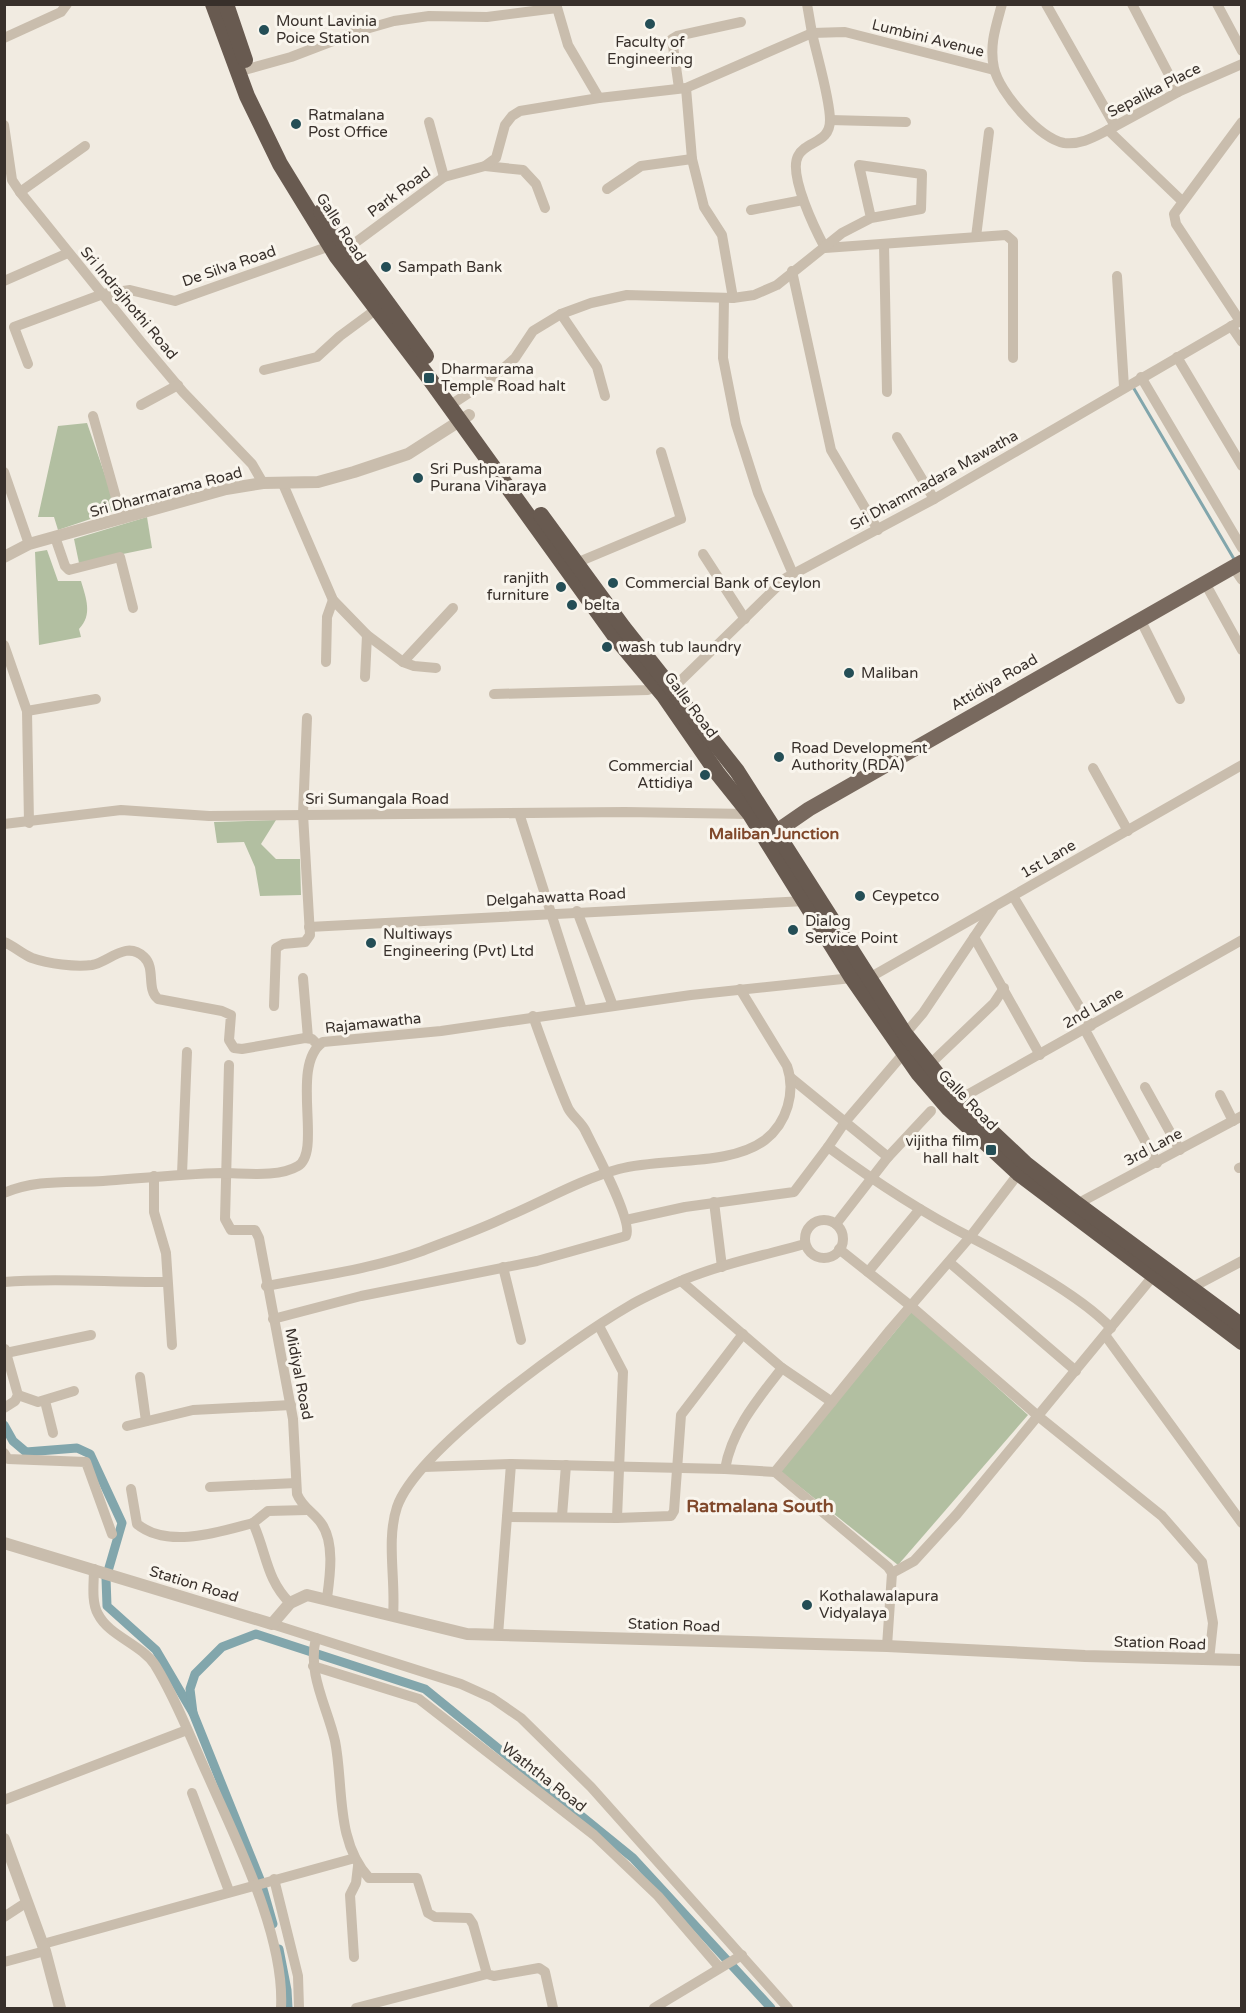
<svg xmlns="http://www.w3.org/2000/svg" width="1246" height="2013" font-family="'Varela Round',sans-serif">
	<style>
		.green { fill: #b2bfa1 }
		.lines { fill: none; stroke-linecap: round; stroke-linejoin: round }
		.stream { stroke: #82a6ac; stroke-width: 3 }
		.canal { stroke: #82a6ac; stroke-width: 9 }
		.minor { stroke: #c9bdad; stroke-width: 10 }
		.tertiary { stroke: #c9bdad; stroke-width: 12 }
		.primary { stroke: #78695e; stroke-width: 15 }
		.trunk { stroke: #685a50; stroke-width: 16 }
		.poi-dot { fill: #244e56; stroke: #f9f5ed; stroke-width: 2 }
		.labels { text-anchor: middle; dominant-baseline: central; stroke-width: 6; stroke-linejoin: round; paint-order: stroke }
		.poi-label { font-size: 15px; fill: #38302b; stroke: #f9f5ed; text-anchor: start }
		.street-label { font-size: 15px; fill: #38302b; stroke: #f9f5ed }
		.neighbourhood-label { font-size: 16px; font-weight: bold; fill: #80482b; stroke: #f9f5ed }
		.quarter-label { font-size: 18px; font-weight: bold; fill: #80482b; stroke: #f9f5ed }
	</style>
	<rect width="100%" height="100%" fill="#f1ebe1"/>
	<!-- green -->
	<g class="green">
		<path d="M87,423L117,510L58,530L54,517H38L58,426Z"/>
		<path d="M147,517L152,548L79,563L74,539Z"/>
		<path d="M47,550L58,581H81C86,598 93,615 79,629L81,637L39,645L35,552Z"/>
		<path d="M276,820L261,844L276,859H300L301,895L260,896L255,867L244,842L217,843L214,822Z"/>
		<path d="M912,1311L1028,1415L898,1565L780,1471Z"/>
	</g>
	<g class="lines">
		<!-- stream -->
		<path class="stream" d="M1133,387L1234,559"/>
		<!-- canal -->
		<g class="canal">
			<path d="M4,1425L13,1441L26,1452L77,1448L90,1454L122,1523L106,1578L107,1606L156,1650L193,1713L261,1882L273,1924"/>
			<path d="M193,1713L190,1689L195,1674L222,1647L256,1634L425,1689L633,1858L771,2008"/>
			<path d="M279,1949L287,1990L288,2008"/>
		</g>
		<!-- minor -->
		<g class="minor">
			<path d="M556,4L568,45L599,98"/>
			<path d="M807,4L812,33L845,32L994,70"/>
			<path d="M1002,4C996,26 989,45 994,68C999,92 1039,138 1064,143C1081,145 1094,137 1108,130"/>
			<path d="M1046,4L1115,126"/>
			<path d="M1132,4L1178,92"/>
			<path d="M1217,4L1242,51"/>
			<path d="M4,38L61,12L67,4"/>
			<path d="M237,72L291,57L359,31L394,21L429,16L487,17L557,8"/>
			<path d="M679,88L672,39L677,36L741,22"/>
			<path d="M686,88L692,159L704,207L722,235L733,298"/>
			<path d="M830,120L906,122"/>
			<path d="M429,122L444,177"/>
			<path d="M4,125L12,180L20,192L141,342L183,392L252,464L263,483"/>
			<path d="M485,166L523,170L536,184L545,208"/>
			<path d="M607,189L641,166L692,159"/>
			<path d="M20,192L85,146"/>
			<path d="M1182,201L1108,130L1178,92L1242,64"/>
			<path d="M751,210L803,200"/>
			<path d="M976,237L989,132"/>
			<path d="M884,244L887,392"/>
			<path d="M344,251L444,177L485,166L496,158L505,125L512,116L520,111L599,98L686,88L812,33C817,56 830,99 830,120C830,144 806,140 798,156C788,175 816,231 825,248L1006,235L1013,241V358"/>
			<path d="M792,271L831,450L878,530"/>
			<path d="M1117,276L1124,387"/>
			<path d="M4,281L68,253"/>
			<path d="M724,298L723,358L736,424L758,493L793,574"/>
			<path d="M561,314L597,367L605,396"/>
			<path d="M1240,321L1176,224L1174,214L1242,122"/>
			<path d="M1231,326L1242,342"/>
			<path d="M1177,357L1242,466"/>
			<path d="M28,364L14,327L103,294L130,290L175,301L330,246"/>
			<path d="M264,370L317,357L340,336L378,308"/>
			<path d="M1141,377L1242,548"/>
			<path d="M141,405L178,385"/>
			<path d="M449,406L496,375L515,358L533,331L561,314L591,303L627,295L733,298L754,295L777,285L842,233L871,218L921,209L922,174L859,165L871,218"/>
			<path d="M93,416L122,519"/>
			<path d="M897,437L934,499"/>
			<path d="M4,472L29,544"/>
			<path d="M283,484L333,600L367,635L403,662"/>
			<path d="M55,537L65,566L69,570L120,557L133,608"/>
			<path d="M703,554L745,619"/>
			<path d="M576,563L681,519L661,452"/>
			<path d="M1233,567L1242,580"/>
			<path d="M1205,583L1242,650"/>
			<path d="M1140,619L1180,699"/>
			<path d="M4,645L27,711L29,823"/>
			<path d="M326,662L327,617L333,600"/>
			<path d="M436,668L414,666L403,662L453,608"/>
			<path d="M365,677L367,635"/>
			<path d="M669,692L786,578L934,499L1242,320"/>
			<path d="M494,694L648,690L660,685"/>
			<path d="M27,711L96,699"/>
			<path d="M1093,768L1128,831"/>
			<path d="M519,813L582,1010"/>
			<path d="M4,824L121,810L209,816L625,812L750,814"/>
			<path d="M1013,896L1091,1026"/>
			<path d="M577,911L613,1006"/>
			<path d="M309,927L805,901"/>
			<path d="M974,937L1040,1055"/>
			<path d="M4,942C14,946 22,954 32,958C49,964 75,967 92,965C109,962 126,940 144,957C156,968 146,989 158,999L222,1011L231,1015L229,1040L234,1048L242,1049L305,1038L312,1039L318,1045"/>
			<path d="M303,978L308,1038"/>
			<path d="M869,978L1242,765"/>
			<path d="M274,1006L276,948L283,944L305,942L310,935L303,814L307,718"/>
			<path d="M1085,1030L1157,1163"/>
			<path d="M905,1034L923,1013L993,909"/>
			<path d="M229,1065L225,1219L231,1230H255L259,1238L293,1419L297,1494C302,1507 313,1512 321,1523C335,1542 330,1576 327,1598"/>
			<path d="M928,1066L994,1003L1004,988"/>
			<path d="M791,1078L845,1122L828,1147C874,1181 921,1212 972,1238C1013,1259 1080,1295 1111,1328"/>
			<path d="M1145,1087L1180,1150"/>
			<path d="M1220,1095L1233,1121"/>
			<path d="M958,1100L1242,940"/>
			<path d="M888,1157L845,1122L904,1053"/>
			<path d="M1239,1168L1242,1167"/>
			<path d="M182,1174L187,1052"/>
			<path d="M154,1176V1212L166,1253L172,1345"/>
			<path d="M4,1193C36,1179 69,1183 103,1181C143,1178 182,1174 222,1173C244,1173 278,1178 298,1166C323,1151 289,1065 323,1042L441,1031L691,995L852,978"/>
			<path d="M714,1202L722,1267"/>
			<path d="M1077,1204L1242,1116"/>
			<path d="M626,1220L685,1207L794,1192L828,1147"/>
			<circle cx="824" cy="1239" r="19"/>
			<path d="M836,1224L888,1157L931,1111"/>
			<path d="M839,1249L912,1307L1038,1416L1162,1516L1202,1562L1213,1623L1209,1660"/>
			<path d="M949,1262L1076,1371"/>
			<path d="M503,1267L521,1340"/>
			<path d="M868,1272L920,1209"/>
			<path d="M681,1281L782,1368L832,1402"/>
			<path d="M4,1282C59,1277 113,1283 167,1282"/>
			<path d="M266,1286C318,1276 372,1269 422,1251C450,1240 479,1230 506,1217C544,1201 579,1180 619,1169C662,1157 729,1167 765,1140C787,1123 796,1092 787,1066L740,989"/>
			<path d="M1191,1288L1242,1261"/>
			<path d="M273,1319L361,1296L537,1261L626,1236C634,1222 593,1147 585,1130C580,1121 572,1116 568,1108C555,1078 544,1047 533,1016"/>
			<path d="M1105,1335L1242,1523"/>
			<path d="M6,1353L91,1335"/>
			<path d="M140,1377L146,1421"/>
			<path d="M18,1395L38,1402L74,1391"/>
			<path d="M45,1401L53,1433"/>
			<path d="M4,1408L15,1401L18,1395L5,1349"/>
			<path d="M127,1426L193,1410L291,1405"/>
			<path d="M4,1453L8,1459L86,1462L112,1534"/>
			<path d="M424,1467L511,1464L725,1469L775,1472L888,1567L892,1573L887,1646"/>
			<path d="M725,1469C732,1429 758,1399 782,1368"/>
			<path d="M775,1472L890,1330L970,1237L1022,1169"/>
			<path d="M210,1487L296,1483"/>
			<path d="M131,1489L137,1524C168,1549 219,1532 253,1523C267,1554 266,1579 290,1603"/>
			<path d="M562,1516L566,1465"/>
			<path d="M507,1517L617,1518L623,1372L599,1326"/>
			<path d="M617,1518L671,1516L674,1511L681,1415L743,1334"/>
			<path d="M253,1523L268,1511L307,1510"/>
			<path d="M94,1569C94,1582 91,1602 98,1614C109,1636 141,1644 155,1665C176,1699 191,1739 208,1776C237,1842 285,1936 281,2008"/>
			<path d="M892,1573L914,1561L957,1514L1154,1275"/>
			<path d="M393,1616C396,1581 386,1540 397,1507C417,1449 574,1338 629,1306C646,1296 665,1288 683,1280C722,1264 765,1255 805,1244"/>
			<path d="M272,1624L461,1684L492,1698L521,1718L591,1787L788,2008"/>
			<path d="M498,1635L511,1464"/>
			<path d="M316,1638C307,1674 327,1706 335,1741C344,1786 335,1841 369,1878H417L428,1913L435,1917L469,1918L473,1924L487,1974L494,1976L539,1968L545,1972L553,2008"/>
			<path d="M313,1666L419,1699L594,1835L658,1896L719,1967"/>
			<path d="M192,1793L229,1891"/>
			<path d="M4,1800L187,1730"/>
			<path d="M274,1879L298,1976L299,2008"/>
			<path d="M4,1917L27,1902"/>
			<path d="M43,1944L355,1858"/>
			<path d="M354,1957L350,1895L356,1883L358,1866"/>
			<path d="M4,1962L45,1951"/>
			<path d="M356,2008L487,1974"/>
			<path d="M654,2008L742,1955"/>
		</g>
		<!-- tertiary -->
		<g class="tertiary">
			<path d="M4,557L29,544L226,489L263,483L318,482L354,472L408,454L469,415"/>
			<path d="M4,1543L272,1624L290,1603L307,1595L467,1634L887,1646L1085,1656L1242,1660"/>
			<path d="M4,1839L45,1951L60,2008"/>
		</g>
		<!-- primary -->
		<path class="primary" d="M767,838L809,809L1242,562"/>
		<!-- trunk -->
		<g class="trunk">
			<path d="M213,4L247,96L280,164L337,257L429,378L620,643L664,696L718,774L750,814L852,978L918,1073L949,1109L1018,1173L1242,1342"/>
			<path d="M226,4L245,60"/>
			<path d="M321,212L426,356"/>
			<path d="M541,515L623,627L737,771L905,1034L958,1100L1026,1164L1077,1204L1242,1326"/>
		</g>
	</g>
	<!-- markers -->
	<g class="poi-dot">
		<circle cx="650" cy="24" r="6"/>
		<circle cx="264" cy="30" r="6"/>
		<circle cx="296" cy="124" r="6"/>
		<circle cx="386" cy="267" r="6"/>
		<rect x="423" y="372" width="12" height="12" rx="3"/>
		<circle cx="418" cy="478" r="6"/>
		<circle cx="613" cy="583" r="6"/>
		<circle cx="561" cy="587" r="6"/>
		<circle cx="572" cy="605" r="6"/>
		<circle cx="607" cy="647" r="6"/>
		<circle cx="849" cy="673" r="6"/>
		<circle cx="779" cy="757" r="6"/>
		<circle cx="705" cy="775" r="6"/>
		<circle cx="860" cy="896" r="6"/>
		<circle cx="793" cy="930" r="6"/>
		<circle cx="371" cy="943" r="6"/>
		<rect x="985" y="1144" width="12" height="12" rx="3"/>
		<circle cx="807" cy="1605" r="6"/>
	</g>
	<g class="labels">
		<!-- poi labels -->
		<g class="poi-label">
			<text x="276" y="21">Mount Lavinia<tspan x="276" dy="17">Poice Station</tspan></text>
			<text x="650" y="42" text-anchor="middle">Faculty of<tspan x="650" dy="17">Engineering</tspan></text>
			<text x="308" y="115">Ratmalana<tspan x="308" dy="17">Post Office</tspan></text>
			<text x="398" y="267">Sampath Bank</text>
			<text x="441" y="369">Dharmarama<tspan x="441" dy="17">Temple Road halt</tspan></text>
			<text x="430" y="469">Sri Pushparama<tspan x="430" dy="17">Purana Viharaya</tspan></text>
			<text x="549" y="578" text-anchor="end">ranjith<tspan x="549" dy="17">furniture</tspan></text>
			<text x="625" y="583">Commercial Bank of Ceylon</text>
			<text x="584" y="605">belta</text>
			<text x="619" y="647">wash tub laundry</text>
			<text x="861" y="673">Maliban</text>
			<text x="791" y="748">Road Development<tspan x="791" dy="17">Authority (RDA)</tspan></text>
			<text x="693" y="766" text-anchor="end">Commercial<tspan x="693" dy="17">Attidiya</tspan></text>
			<text x="872" y="896">Ceypetco</text>
			<text x="805" y="921">Dialog<tspan x="805" dy="17">Service Point</tspan></text>
			<text x="383" y="934">Nultiways<tspan x="383" dy="17">Engineering (Pvt) Ltd</tspan></text>
			<text x="979" y="1141" text-anchor="end">vijitha film<tspan x="979" dy="17">hall halt</tspan></text>
			<text x="819" y="1596">Kothalawalapura<tspan x="819" dy="17">Vidyalaya</tspan></text>
		</g>
		<!-- street labels -->
		<g class="street-label">
			<text transform="translate(928 38) rotate(14)">Lumbini Avenue</text>
			<text transform="translate(1154 90) rotate(-27)">Sepalika Place</text>
			<text transform="translate(399 192) rotate(-36)">Park Road</text>
			<text transform="translate(341 227) rotate(57)">Galle Road</text>
			<text transform="translate(229 266) rotate(-19)">De Silva Road</text>
			<text transform="translate(129 303) rotate(50)">Sri Indrajhothi Road</text>
			<text transform="translate(934 480) rotate(-29)">Sri Dhammadara Mawatha</text>
			<text transform="translate(166 492) rotate(-15)">Sri Dharmarama Road</text>
			<text transform="translate(994 682) rotate(-30)">Attidiya Road</text>
			<text transform="translate(691 705) rotate(53)">Galle Road</text>
			<text x="377" y="799">Sri Sumangala Road</text>
			<text transform="translate(1048 859) rotate(-30)">1st Lane</text>
			<text transform="translate(556 897) rotate(-3)">Delgahawatta Road</text>
			<text transform="translate(1093 1008) rotate(-30)">2nd Lane</text>
			<text transform="translate(373 1023) rotate(-6)">Rajamawatha</text>
			<text transform="translate(968 1100) rotate(46)">Galle Road</text>
			<text transform="translate(1153 1147) rotate(-28)">3rd Lane</text>
			<text transform="translate(299 1374) rotate(79)">Midiyal Road</text>
			<text transform="translate(194 1584) rotate(17)">Station Road</text>
			<text transform="translate(674 1625) rotate(2)">Station Road</text>
			<text transform="translate(1160 1643) rotate(2)">Station Road</text>
			<text transform="translate(544 1777) rotate(38)">Waththa Road</text>
		</g>
		<!-- neighbourhood labels -->
		<g class="neighbourhood-label">
			<text x="774" y="834">Maliban Junction</text>
		</g>
		<!-- quarter labels -->
		<g class="quarter-label">
			<text x="760" y="1506">Ratmalana South</text>
		</g>
	</g>
	<!-- border -->
	<rect width="1246" height="2013" fill="none" stroke="#38302b" stroke-width="12"/>
</svg>
